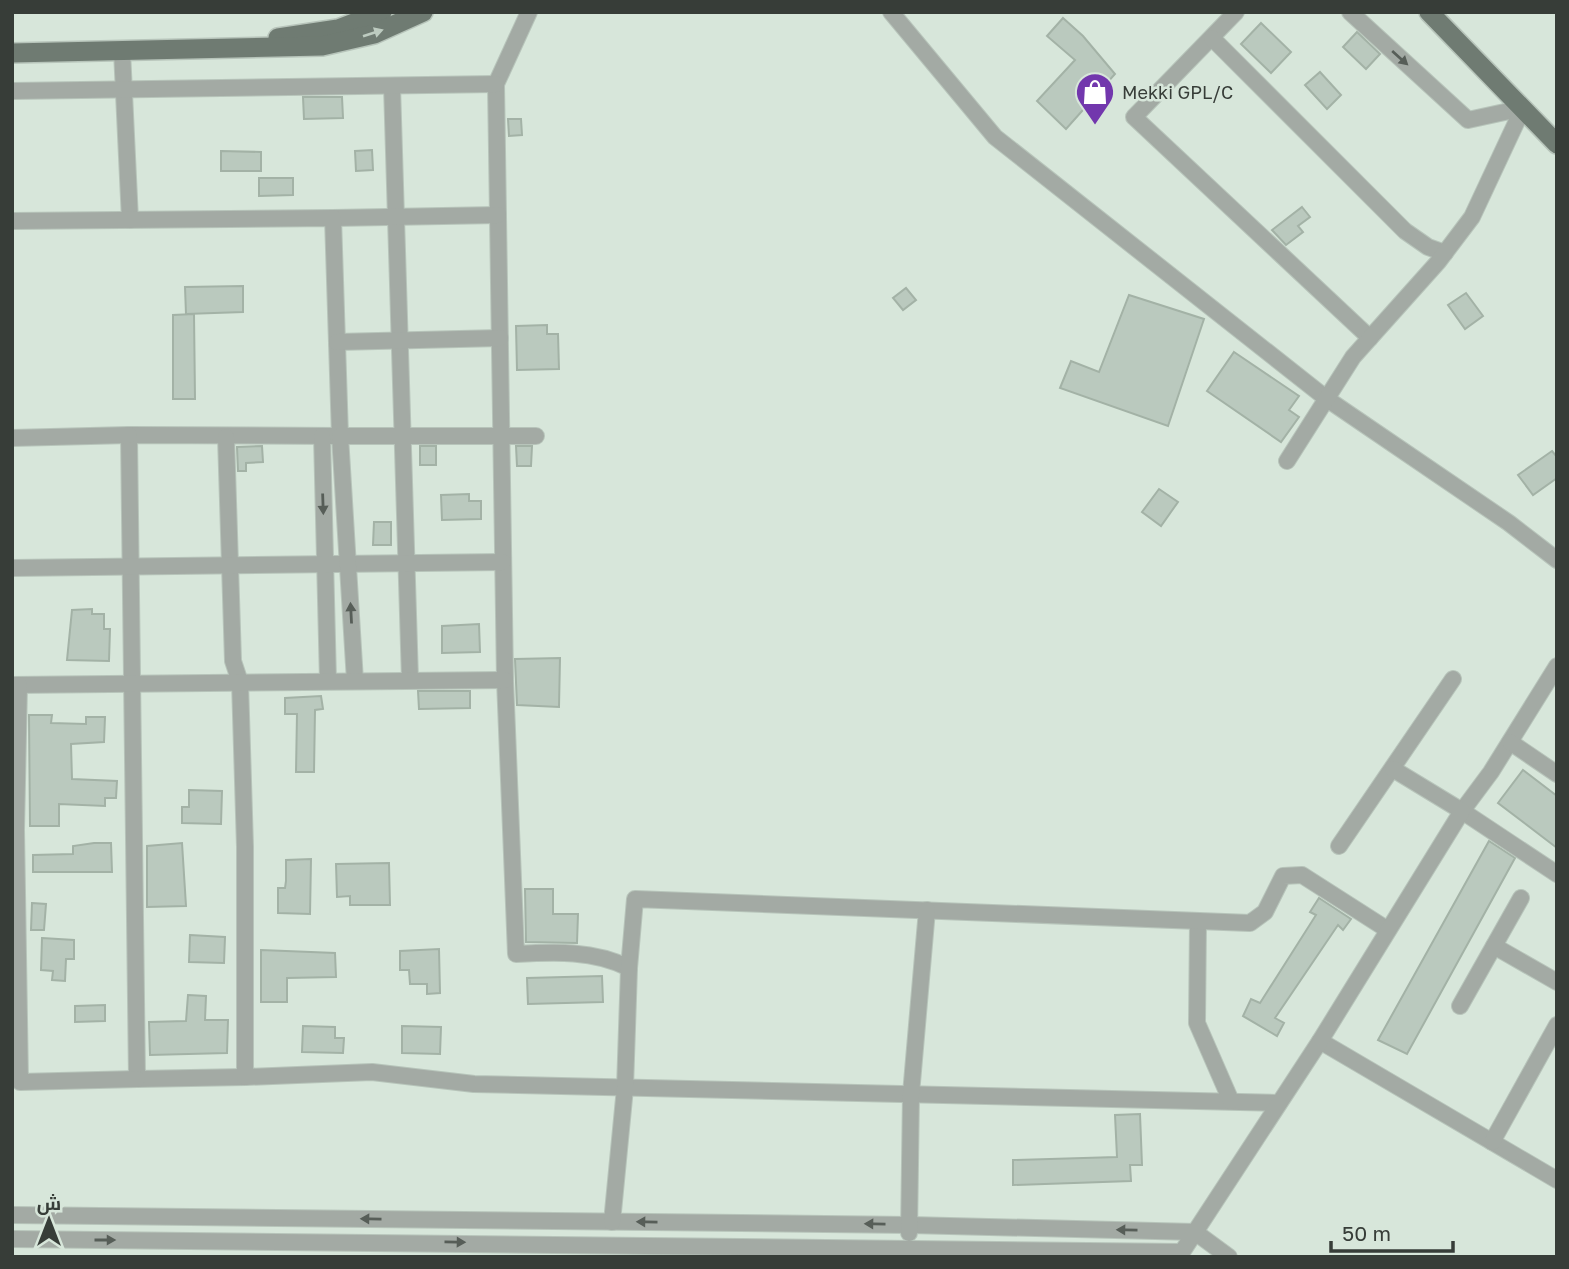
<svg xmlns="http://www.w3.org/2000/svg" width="1569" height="1269" font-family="'Golos Text',Cairo,sans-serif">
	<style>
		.building { fill: #bac9be; stroke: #a3b2a6; stroke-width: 2 }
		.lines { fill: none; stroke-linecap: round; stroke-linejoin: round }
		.minor-casing { stroke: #b7c4ba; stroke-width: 18 }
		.major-casing { stroke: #b7c4ba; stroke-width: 22 }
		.minor { stroke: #a3aaa4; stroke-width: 16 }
		.major { stroke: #6f7b72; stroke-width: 19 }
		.oneway { fill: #bdcbc0 }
		.oneway2 { fill: #575e58 }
		.labels { text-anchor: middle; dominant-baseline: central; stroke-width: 5; stroke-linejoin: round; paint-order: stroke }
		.poi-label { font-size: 18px; fill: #373d38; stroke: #d7e6da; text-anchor: start }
	</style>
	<rect width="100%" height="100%" fill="#d7e6da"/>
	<!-- building -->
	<g class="building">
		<path d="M1063,18L1083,36L1115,74L1066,129L1037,101L1075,60L1047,36Z"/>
		<path d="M1261,23L1291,52L1271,73L1241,44Z"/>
		<path d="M1357,32L1380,54L1366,69L1343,47Z"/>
		<path d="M1320,72L1341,95L1327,109L1305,85Z"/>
		<path d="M303,97H342L343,118L304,119Z"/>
		<path d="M508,119H521L522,135L509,136Z"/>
		<path d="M372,150L373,170L356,171L355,151Z"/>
		<path d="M221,151L261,152V171H221Z"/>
		<path d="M259,178H293V195L259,196Z"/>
		<path d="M1302,207L1310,217L1298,226L1303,232L1286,245L1272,230Z"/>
		<path d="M243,286V312L186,314L185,287Z"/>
		<path d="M906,288L916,300L903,310L893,298Z"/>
		<path d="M1466,293L1483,316L1465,329L1448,305Z"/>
		<path d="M1129,295L1204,319L1168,426L1060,388L1071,361L1099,372Z"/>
		<path d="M194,314L195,399H173V315Z"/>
		<path d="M547,325V334H558L559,369L517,370L516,326Z"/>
		<path d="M1234,352L1299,396L1289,410L1299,417L1281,442L1207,391Z"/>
		<path d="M262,446L263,462L246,463V471H238L237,447Z"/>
		<rect x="420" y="446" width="16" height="19"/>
		<path d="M516,446H532L531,466H517Z"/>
		<path d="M1552,451L1557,457V478L1533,495L1518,475Z"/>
		<path d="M1159,489L1178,502L1161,526L1142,512Z"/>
		<path d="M469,494V501H481V519L442,520L441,495Z"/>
		<path d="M374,522H391V545H373Z"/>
		<path d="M92,609V614H104V629H110L109,661L67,660L72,610Z"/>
		<path d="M479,624L480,652L442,653V626Z"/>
		<path d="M560,658L559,707L517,705L515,659Z"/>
		<path d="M418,691H470V708L419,709Z"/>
		<path d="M321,696L323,709L315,710L314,772H296L297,714H285V698Z"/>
		<path d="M29,715H52L51,723L86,724V717H105L104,742L71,744L72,779L117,781L116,798H105V806L59,804V826H30Z"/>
		<path d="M1523,770L1557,796V848L1498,803Z"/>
		<path d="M189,790L222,791L221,824L182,823V807H189Z"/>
		<path d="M1489,841L1515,858L1407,1054L1378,1040Z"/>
		<path d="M94,843H111L112,872H33V855L73,854V846Z"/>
		<path d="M182,843L186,906L147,907V846Z"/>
		<path d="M311,859L310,914L278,913V888H285L286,881V860Z"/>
		<path d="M389,863L390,905H350V896L337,897L336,864Z"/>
		<path d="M525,889H553V914H578L577,943L526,942Z"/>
		<path d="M1319,898L1351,919L1343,930L1338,925L1275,1018L1284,1023L1277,1036L1243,1016L1251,999L1260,1003L1316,915L1310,912Z"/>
		<path d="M32,903L46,904L44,930H31Z"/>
		<path d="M190,935L225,937L224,963L189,962Z"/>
		<path d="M42,938L74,940V959H66L65,981L52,980L53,971L41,970Z"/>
		<path d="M439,949L440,993L427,994V984H410L409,970H400V951Z"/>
		<path d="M261,950L335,953L336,977L287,978V1002H261Z"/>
		<path d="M602,976L603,1002L528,1004L527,978Z"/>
		<path d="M188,995L206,996L205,1020H228L227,1053L150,1055L149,1022L186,1021Z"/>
		<path d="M105,1005V1021L75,1022V1006Z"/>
		<path d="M303,1026L335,1027V1038H344L343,1053L302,1052Z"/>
		<path d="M402,1026L441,1027L440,1054L402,1053Z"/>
		<path d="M1140,1114L1142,1165H1130L1131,1181L1013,1185V1160L1117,1157L1115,1115Z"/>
	</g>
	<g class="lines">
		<!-- minor casing -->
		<g class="minor-casing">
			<g id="minor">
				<path d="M529,12L496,84L505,680L516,954C554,952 594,950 629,968"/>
				<path d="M891,12L995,137L1327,399L1509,523L1557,560"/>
				<path d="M1236,12L1134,117L1370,338"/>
				<path d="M1350,12L1468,120L1523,108"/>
				<path d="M1212,38L1405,231L1428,247L1445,253"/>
				<path d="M122,51L130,220"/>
				<path d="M392,86L410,680"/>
				<path d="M12,91L496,84"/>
				<path d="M333,218L498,215"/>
				<path d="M12,221L333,218L340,436L129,435L137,1079L245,1077"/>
				<path d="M337,342L500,338"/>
				<path d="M322,436L328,681"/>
				<path d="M226,437L233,661L240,682L245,847V1077L372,1072L474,1084L1279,1103"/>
				<path d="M12,438L129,435"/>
				<path d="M1287,461L1353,357L1438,262L1472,217L1523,108"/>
				<path d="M12,568L503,562"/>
				<path d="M1557,666L1491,772L1462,811L1557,874"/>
				<path d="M355,681L340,436H536"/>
				<path d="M12,685L505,680"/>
				<path d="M19,685L16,830L20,1082L137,1079"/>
				<path d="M1510,742L1557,774"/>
				<path d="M1339,846L1453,679"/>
				<path d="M1198,921L1197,1023L1231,1101"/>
				<path d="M1494,946L1557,982"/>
				<path d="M1460,1006L1521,898"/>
				<path d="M1320,1041L1557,1180"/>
				<path d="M1492,1142L1557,1025"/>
				<path d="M12,1215L910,1225L1195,1232L1229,1257"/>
				<path d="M612,1222L625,1088L629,968L635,899L1250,923L1265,912L1283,876L1302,875L1388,930"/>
				<path d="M909,1233L911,1094L927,910"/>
				<path d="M12,1239L1182,1252L1320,1041L1462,811L1393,769"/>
			</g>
		</g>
		<!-- major casing -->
		<g class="major-casing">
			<g id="major">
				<path d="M1429,12L1557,144"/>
				<path d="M278,38L338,29L382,12"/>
				<path d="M12,53L322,46L374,34L423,12"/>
			</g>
		</g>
		<!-- minor -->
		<use href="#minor" class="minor"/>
		<!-- major -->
		<use href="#major" class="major"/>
	</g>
	<!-- one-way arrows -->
	<defs><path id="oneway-solid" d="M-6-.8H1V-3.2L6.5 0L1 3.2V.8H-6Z" transform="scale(1.75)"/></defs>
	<use class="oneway" href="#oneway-solid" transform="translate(373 33) rotate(-18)"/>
	<g class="oneway2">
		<use href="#oneway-solid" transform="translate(1400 58) rotate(42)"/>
		<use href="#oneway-solid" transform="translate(323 504) rotate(88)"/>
		<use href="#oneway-solid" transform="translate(351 613) rotate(-93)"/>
		<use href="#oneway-solid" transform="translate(371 1219) rotate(-179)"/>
		<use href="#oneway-solid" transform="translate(647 1222) rotate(-179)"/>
		<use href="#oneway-solid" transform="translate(875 1224) rotate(-179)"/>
		<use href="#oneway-solid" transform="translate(1127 1230) rotate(-179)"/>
		<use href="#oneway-solid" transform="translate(105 1240)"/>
		<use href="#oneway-solid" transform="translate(455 1242) rotate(1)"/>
	</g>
	<!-- icons -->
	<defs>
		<g id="shop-pin" transform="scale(2.0125)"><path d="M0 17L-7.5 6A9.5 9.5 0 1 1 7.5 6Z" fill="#7237ad" stroke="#d7e6da"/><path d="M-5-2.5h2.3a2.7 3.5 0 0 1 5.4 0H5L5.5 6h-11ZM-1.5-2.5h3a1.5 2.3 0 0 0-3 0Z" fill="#fff"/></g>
	</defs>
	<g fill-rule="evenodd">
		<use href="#shop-pin" x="1095" y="92"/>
	</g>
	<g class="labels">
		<!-- poi labels -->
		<g class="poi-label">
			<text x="1122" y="92">Mekki GPL/C</text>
		</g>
	</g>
	<!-- border -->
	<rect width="1569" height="1269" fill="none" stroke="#373d38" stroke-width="28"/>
	<!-- north arrow -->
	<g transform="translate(49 1220)" stroke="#d7e6da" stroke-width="5" paint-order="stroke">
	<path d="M0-5L12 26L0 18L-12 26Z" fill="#373d38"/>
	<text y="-10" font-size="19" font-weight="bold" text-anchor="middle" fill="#373d38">ش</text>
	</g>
	<!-- scale -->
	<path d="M1331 1241v10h122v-10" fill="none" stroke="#373d38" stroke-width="3.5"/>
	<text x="1342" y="1241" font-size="21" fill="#373d38" stroke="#d7e6da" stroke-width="5" paint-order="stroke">50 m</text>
</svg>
